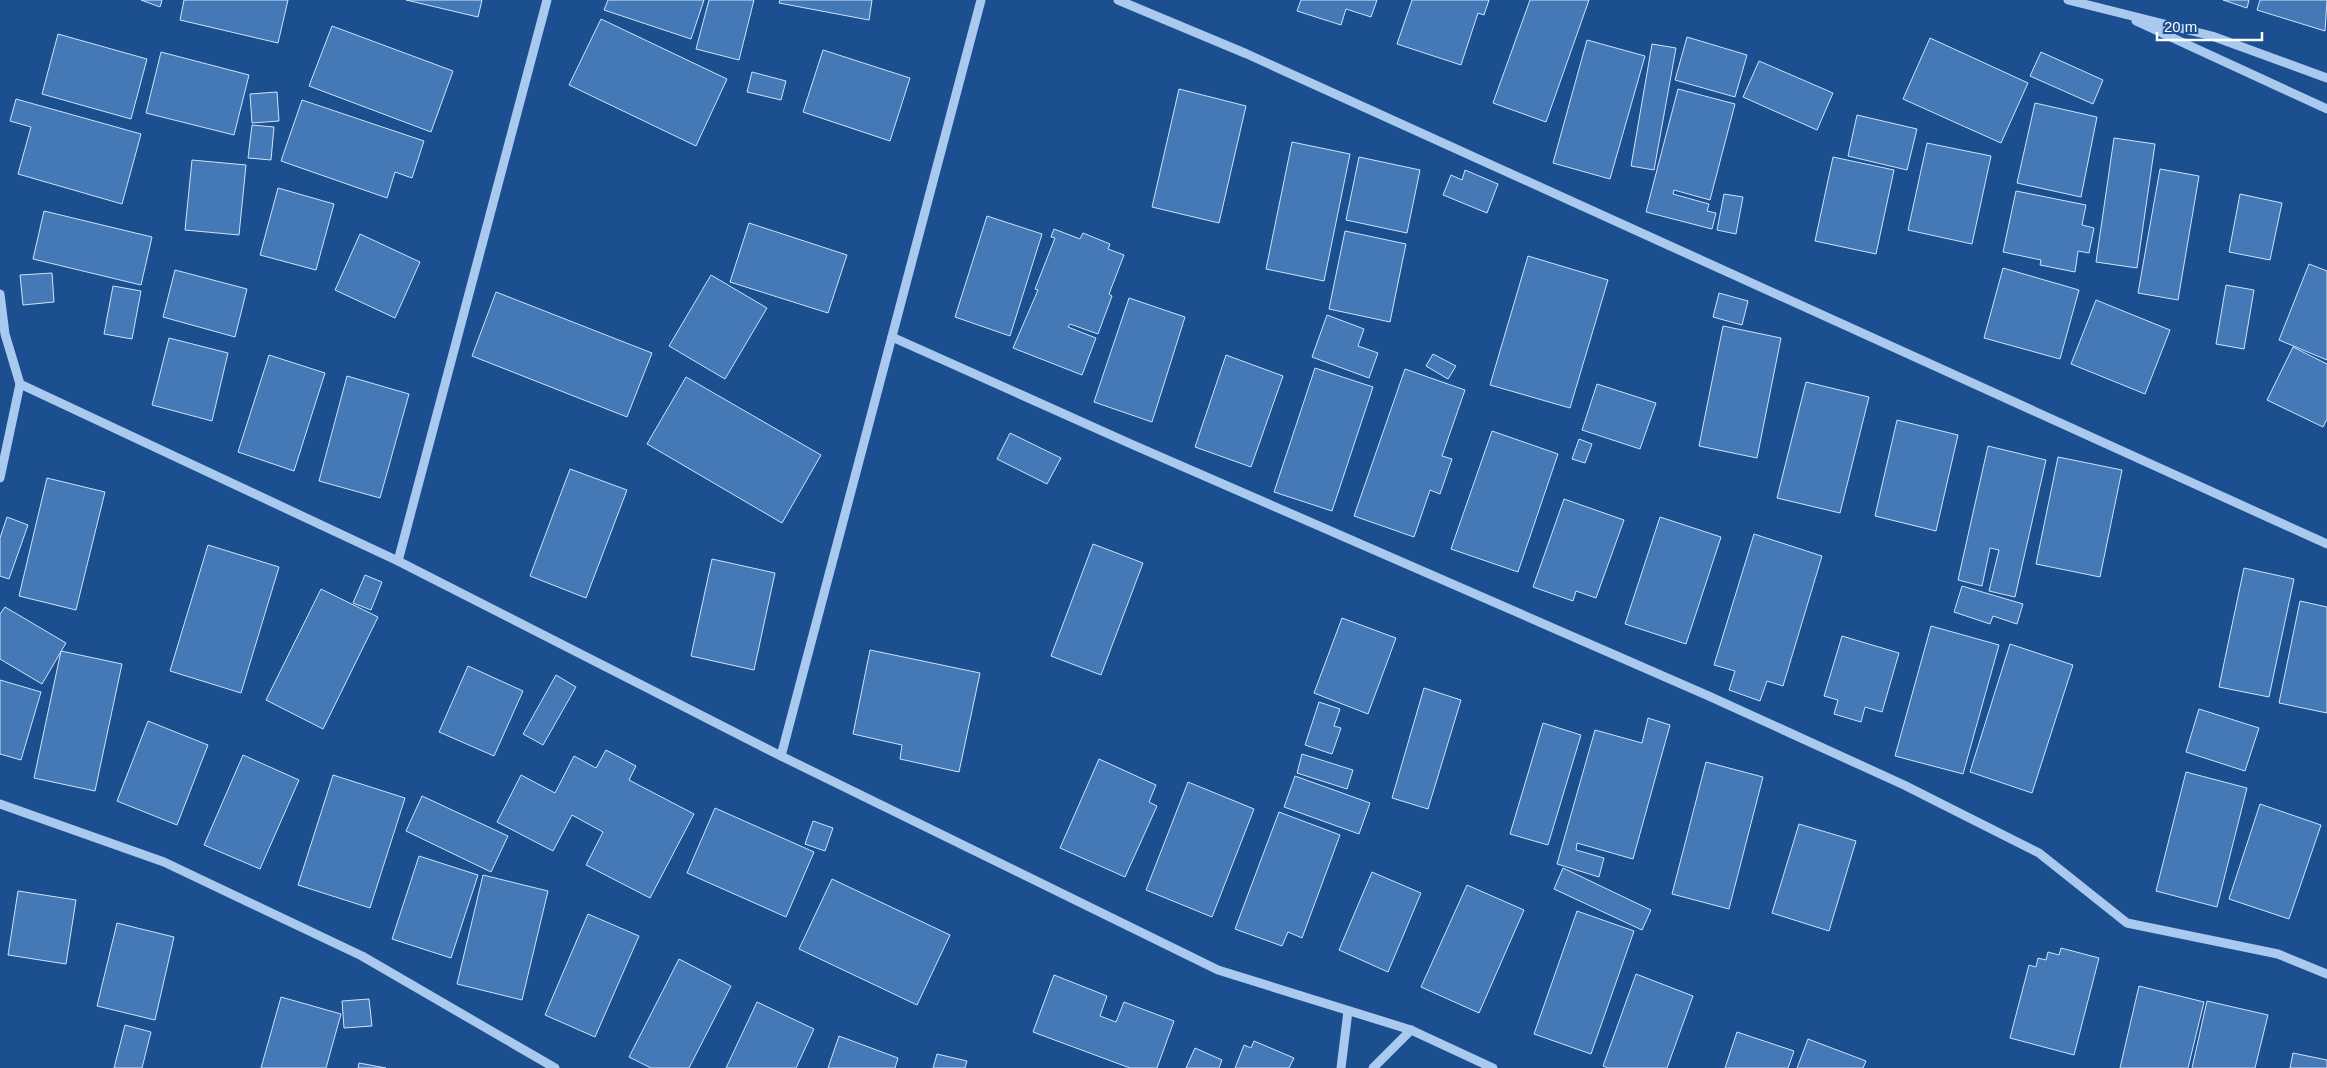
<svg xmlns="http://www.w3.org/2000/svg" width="2327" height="1068" font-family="Helvetica,sans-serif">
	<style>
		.building { fill: #4478b7; stroke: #cfe3fa }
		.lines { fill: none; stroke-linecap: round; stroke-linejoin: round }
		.minor { stroke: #a9c9ee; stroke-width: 9 }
	</style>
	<rect width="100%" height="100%" fill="#1b4f8f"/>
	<!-- building -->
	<g class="building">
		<path d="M141,0H162L160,7Z"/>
		<path d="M184,0H288L278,43L180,20Z"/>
		<path d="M406,0H482L478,17Z"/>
		<path d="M608,0H704L691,39L604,10Z"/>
		<path d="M709,0H754L739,60L696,49Z"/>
		<path d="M780,0H872L869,20L779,3Z"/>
		<path d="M1301,0H1377L1371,17L1346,9L1341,25L1297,11Z"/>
		<path d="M1412,0H1489L1484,15L1478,13L1461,65L1397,44Z"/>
		<path d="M1530,0H1589L1546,122L1493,103Z"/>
		<path d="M2223,0H2249L2247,8Z"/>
		<path d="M2260,0H2327L2325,31L2257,10Z"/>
		<path d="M601,19L727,79L696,146L569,85Z"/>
		<path d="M332,26L453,71L431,132L309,86Z"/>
		<path d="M58,34L147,59L131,119L42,94Z"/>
		<path d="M1687,37L1747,55L1735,97L1675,80Z"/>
		<path d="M1930,38L2028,83L2001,143L1903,99Z"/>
		<path d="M1587,40L1645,56L1610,179L1553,163Z"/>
		<path d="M1652,44L1676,48L1654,170L1631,166Z"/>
		<path d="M823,50L910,78L890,141L803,112Z"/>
		<path d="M161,52L249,75L234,135L146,113Z"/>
		<path d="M2041,52L2103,80L2093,104L2030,76Z"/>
		<path d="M1759,61L1833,93L1817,130L1743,97Z"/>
		<path d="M752,72L786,81L781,100L747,92Z"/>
		<path d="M1179,89L1246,106L1219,223L1152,207Z"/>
		<path d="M1678,89L1735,104L1710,200L1674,190L1673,194L1709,204L1707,211L1716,213L1712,229L1646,212Z"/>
		<path d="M277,92L279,121L252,123L250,94Z"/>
		<path d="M16,99L141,134L122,204L18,174L31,127L10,121Z"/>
		<path d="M302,100L424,141L412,178L395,172L387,198L281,161Z"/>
		<path d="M2035,103L2097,117L2081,197L2017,183Z"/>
		<path d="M1857,115L1917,129L1907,170L1848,156Z"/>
		<path d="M252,125L274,127L271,160L248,158Z"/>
		<path d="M2114,138L2155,144L2137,268L2096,262Z"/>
		<path d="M1292,142L1350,154L1324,281L1266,269Z"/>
		<path d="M1927,143L1991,156L1972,244L1908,230Z"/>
		<path d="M1359,157L1420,170L1407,233L1346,220Z"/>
		<path d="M1833,157L1894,170L1876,254L1815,241Z"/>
		<path d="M192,160L246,165L239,235L185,230Z"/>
		<path d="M2160,169L2199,176L2178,300L2138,293Z"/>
		<path d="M1465,170L1498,184L1487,213L1443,195L1451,175L1462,180Z"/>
		<path d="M278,188L334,204L316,270L260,255Z"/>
		<path d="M2016,191L2086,205L2082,225L2094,228L2089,253L2078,251L2075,272L2040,265L2041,260L2003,252Z"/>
		<path d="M1724,194L1743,197L1736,234L1717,230Z"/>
		<path d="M2240,194L2282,203L2270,260L2229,252Z"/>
		<path d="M44,211L152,237L141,285L33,259Z"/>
		<path d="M987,216L1042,234L1010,336L955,317Z"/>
		<path d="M749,223L847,255L828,313L730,282Z"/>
		<path d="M1054,229L1080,239L1083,233L1110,244L1108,249L1124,255L1109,294L1112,296L1098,334L1070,324L1068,327L1096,338L1082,375L1013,348L1038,290L1035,289L1055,238L1051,237Z"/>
		<path d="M1345,231L1406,244L1390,322L1329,309Z"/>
		<path d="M360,234L420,262L395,318L335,290Z"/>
		<path d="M1528,256L1608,280L1570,408L1490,385Z"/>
		<path d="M2309,264L2327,271V360L2279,340Z"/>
		<path d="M2003,268L2079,290L2060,359L1984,338Z"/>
		<path d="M175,270L247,289L235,337L163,317Z"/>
		<path d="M52,273L54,302L23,305L20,275Z"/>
		<path d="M711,275L767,308L725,379L669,346Z"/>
		<path d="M2226,285L2254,290L2244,349L2216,344Z"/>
		<path d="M113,286L141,291L132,339L104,334Z"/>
		<path d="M496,292L652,353L627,417L472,356Z"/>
		<path d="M1719,293L1748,301L1742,325L1713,317Z"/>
		<path d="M1129,298L1185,317L1152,422L1094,402Z"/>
		<path d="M2096,300L2170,330L2145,394L2071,364Z"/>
		<path d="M1327,315L1364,329L1358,346L1378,353L1369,378L1312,357Z"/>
		<path d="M1723,326L1781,338L1757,458L1699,446Z"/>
		<path d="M169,338L228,353L212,421L152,405Z"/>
		<path d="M2293,347L2327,364V419L2323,427L2267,400Z"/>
		<path d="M1433,354L1456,366L1448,379L1426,366Z"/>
		<path d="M269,355L325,373L294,471L238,452Z"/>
		<path d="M1226,355L1283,376L1251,467L1195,447Z"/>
		<path d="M1315,368L1373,387L1332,511L1274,492Z"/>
		<path d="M1405,369L1465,390L1442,456L1452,459L1440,494L1430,490L1414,537L1354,516Z"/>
		<path d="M347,376L409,394L380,498L319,481Z"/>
		<path d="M686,377L821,455L782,523L647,444Z"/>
		<path d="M1806,382L1869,397L1840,513L1777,498Z"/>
		<path d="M1597,384L1656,403L1640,449L1582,430Z"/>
		<path d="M1897,420L1958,435L1936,531L1875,516Z"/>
		<path d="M1492,431L1558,454L1518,572L1451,549Z"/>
		<path d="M1010,433L1061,458L1047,484L997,459Z"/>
		<path d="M1579,439L1592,444L1585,463L1572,459Z"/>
		<path d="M1988,446L2046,460L2015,597L1989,591L1999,550L1990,548L1982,586L1958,580Z"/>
		<path d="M2058,457L2122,470L2100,577L2036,564Z"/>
		<path d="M570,469L627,490L586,598L530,576Z"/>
		<path d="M47,478L105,492L76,610L19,596Z"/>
		<path d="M1564,499L1624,520L1596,598L1576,591L1573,601L1533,587Z"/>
		<path d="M7,517L28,525L9,579L0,576V538Z"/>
		<path d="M1660,517L1721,537L1686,644L1625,624Z"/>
		<path d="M1754,534L1822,556L1783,686L1767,681L1760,701L1729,690L1735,671L1714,665Z"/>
		<path d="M1093,544L1143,563L1101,675L1051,656Z"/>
		<path d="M208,545L279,567L241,693L170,671Z"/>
		<path d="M712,559L775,573L754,670L691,656Z"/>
		<path d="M2244,568L2294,579L2269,697L2219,687Z"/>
		<path d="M365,575L382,582L371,610L353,603Z"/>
		<path d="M1962,586L2023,604L2017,624L1993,616L1990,624L1954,612Z"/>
		<path d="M321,589L378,617L323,729L266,700Z"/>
		<path d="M2300,601L2327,607V713L2279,703Z"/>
		<path d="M5,607L66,643L42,684L0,659V614Z"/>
		<path d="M1342,618L1396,638L1368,714L1314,693Z"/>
		<path d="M1931,626L1999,645L1963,774L1895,756Z"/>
		<path d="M1842,636L1899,653L1882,712L1865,707L1861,722L1834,714L1838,700L1824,696Z"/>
		<path d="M2010,644L2073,665L2032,793L1970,772Z"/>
		<path d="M870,650L980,673L959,772L900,759L902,745L853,734Z"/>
		<path d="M61,651L122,664L95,791L34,778Z"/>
		<path d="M468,666L523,691L494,756L439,732Z"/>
		<path d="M556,675L576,687L543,745L523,734Z"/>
		<path d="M0,680L41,692L21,760L0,754Z"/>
		<path d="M1424,688L1461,700L1428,809L1392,798Z"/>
		<path d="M1319,702L1340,709L1334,726L1341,728L1332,754L1305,745Z"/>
		<path d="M2199,709L2259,728L2245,771L2186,752Z"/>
		<path d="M1648,718L1670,725L1633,859L1577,843L1576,850L1604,858L1599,877L1557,864L1595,730L1642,743Z"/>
		<path d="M148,721L208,745L177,825L117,801Z"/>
		<path d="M1543,723L1581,735L1548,845L1510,834Z"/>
		<path d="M606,750L636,766L629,780L694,814L650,898L586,865L603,832L572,815L553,851L497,822L521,775L555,793L574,756L596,768Z"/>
		<path d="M1302,754L1353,770L1347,789L1297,773Z"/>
		<path d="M243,755L299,780L260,869L204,845Z"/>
		<path d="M1099,759L1156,785L1149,802L1157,806L1125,877L1060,848Z"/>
		<path d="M1706,762L1763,777L1729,909L1672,894Z"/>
		<path d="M2186,772L2247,788L2217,907L2156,891Z"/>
		<path d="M333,775L405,798L370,908L298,885Z"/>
		<path d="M1295,776L1370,803L1359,834L1284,807Z"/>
		<path d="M1188,782L1254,809L1212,917L1146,890Z"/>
		<path d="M422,796L508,836L491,872L406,831Z"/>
		<path d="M2260,804L2321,825L2289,919L2229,899Z"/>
		<path d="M715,808L814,852L786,917L687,873Z"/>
		<path d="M1279,812L1340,835L1302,938L1288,932L1282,946L1235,929Z"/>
		<path d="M813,821L833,828L825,851L805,844Z"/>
		<path d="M1799,824L1856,841L1829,931L1772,913Z"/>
		<path d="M419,856L478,875L451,958L392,939Z"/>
		<path d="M1563,868L1651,910L1642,930L1554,889Z"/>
		<path d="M1372,872L1421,893L1388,972L1339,950Z"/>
		<path d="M483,875L548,891L522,1000L457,984Z"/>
		<path d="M832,879L950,935L917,1005L799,949Z"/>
		<path d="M1467,885L1524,910L1479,1013L1421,987Z"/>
		<path d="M18,891L76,900L66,964L8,955Z"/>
		<path d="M1577,911L1634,931L1591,1054L1534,1034Z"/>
		<path d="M588,914L639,936L595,1037L545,1015Z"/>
		<path d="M117,923L174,937L155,1020L97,1006Z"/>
		<path d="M2061,948L2099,958L2074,1055L2010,1038L2029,965L2036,967L2038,958L2046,960L2048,952L2059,955Z"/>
		<path d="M679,959L731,986L689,1068H651L629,1057Z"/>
		<path d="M1636,974L1693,996L1667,1068H1608L1603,1066Z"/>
		<path d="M1054,975L1107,996L1100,1016L1116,1022L1124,1002L1174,1021L1157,1068H1130L1033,1032Z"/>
		<path d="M2139,986L2204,1002L2188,1068H2120Z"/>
		<path d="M281,997L341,1014L326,1068H261Z"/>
		<path d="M369,999L372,1026L344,1028L342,1001Z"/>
		<path d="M2207,1001L2268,1015L2255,1068H2192Z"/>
		<path d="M757,1002L814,1029L796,1068H726Z"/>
		<path d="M125,1025L151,1032L142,1068H114Z"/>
		<path d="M1737,1032L1794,1051L1788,1068H1725Z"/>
		<path d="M839,1036L898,1058L895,1068H828Z"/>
		<path d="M1808,1039L1866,1061L1863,1068H1797Z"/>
		<path d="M1254,1041L1294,1058L1289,1068H1235L1244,1045L1251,1048Z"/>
		<path d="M1195,1048L1222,1060L1219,1068H1186Z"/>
		<path d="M2293,1053L2327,1060V1068H2290Z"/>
		<path d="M937,1054L967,1061L965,1068H933Z"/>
		<path d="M359,1063L386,1068H358Z"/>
	</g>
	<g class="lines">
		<!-- minor -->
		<g class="minor">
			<path d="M1118,0L1247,54L2327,544"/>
			<path d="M2068,0L2212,36L2327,78"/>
			<path d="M2136,21L2327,109"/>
			<path d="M0,294L5,334L20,384L0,478"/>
			<path d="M892,337L1131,444L1709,696L1904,785L2039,853L2127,923L2278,954L2327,974"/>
			<path d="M20,384L398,561L781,756L1218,970L1411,1030L1493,1068"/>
			<path d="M398,561L547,0"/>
			<path d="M781,756L981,0"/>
			<path d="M0,804L164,862L362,956L555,1068"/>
			<path d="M1341,1068L1348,1011"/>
			<path d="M1373,1068L1411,1030"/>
		</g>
	</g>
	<!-- scale -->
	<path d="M2157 32v8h105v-8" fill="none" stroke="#ffffff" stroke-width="2.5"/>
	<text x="2164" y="32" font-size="15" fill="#ffffff" stroke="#1b4f8f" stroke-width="4" paint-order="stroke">20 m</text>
</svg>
